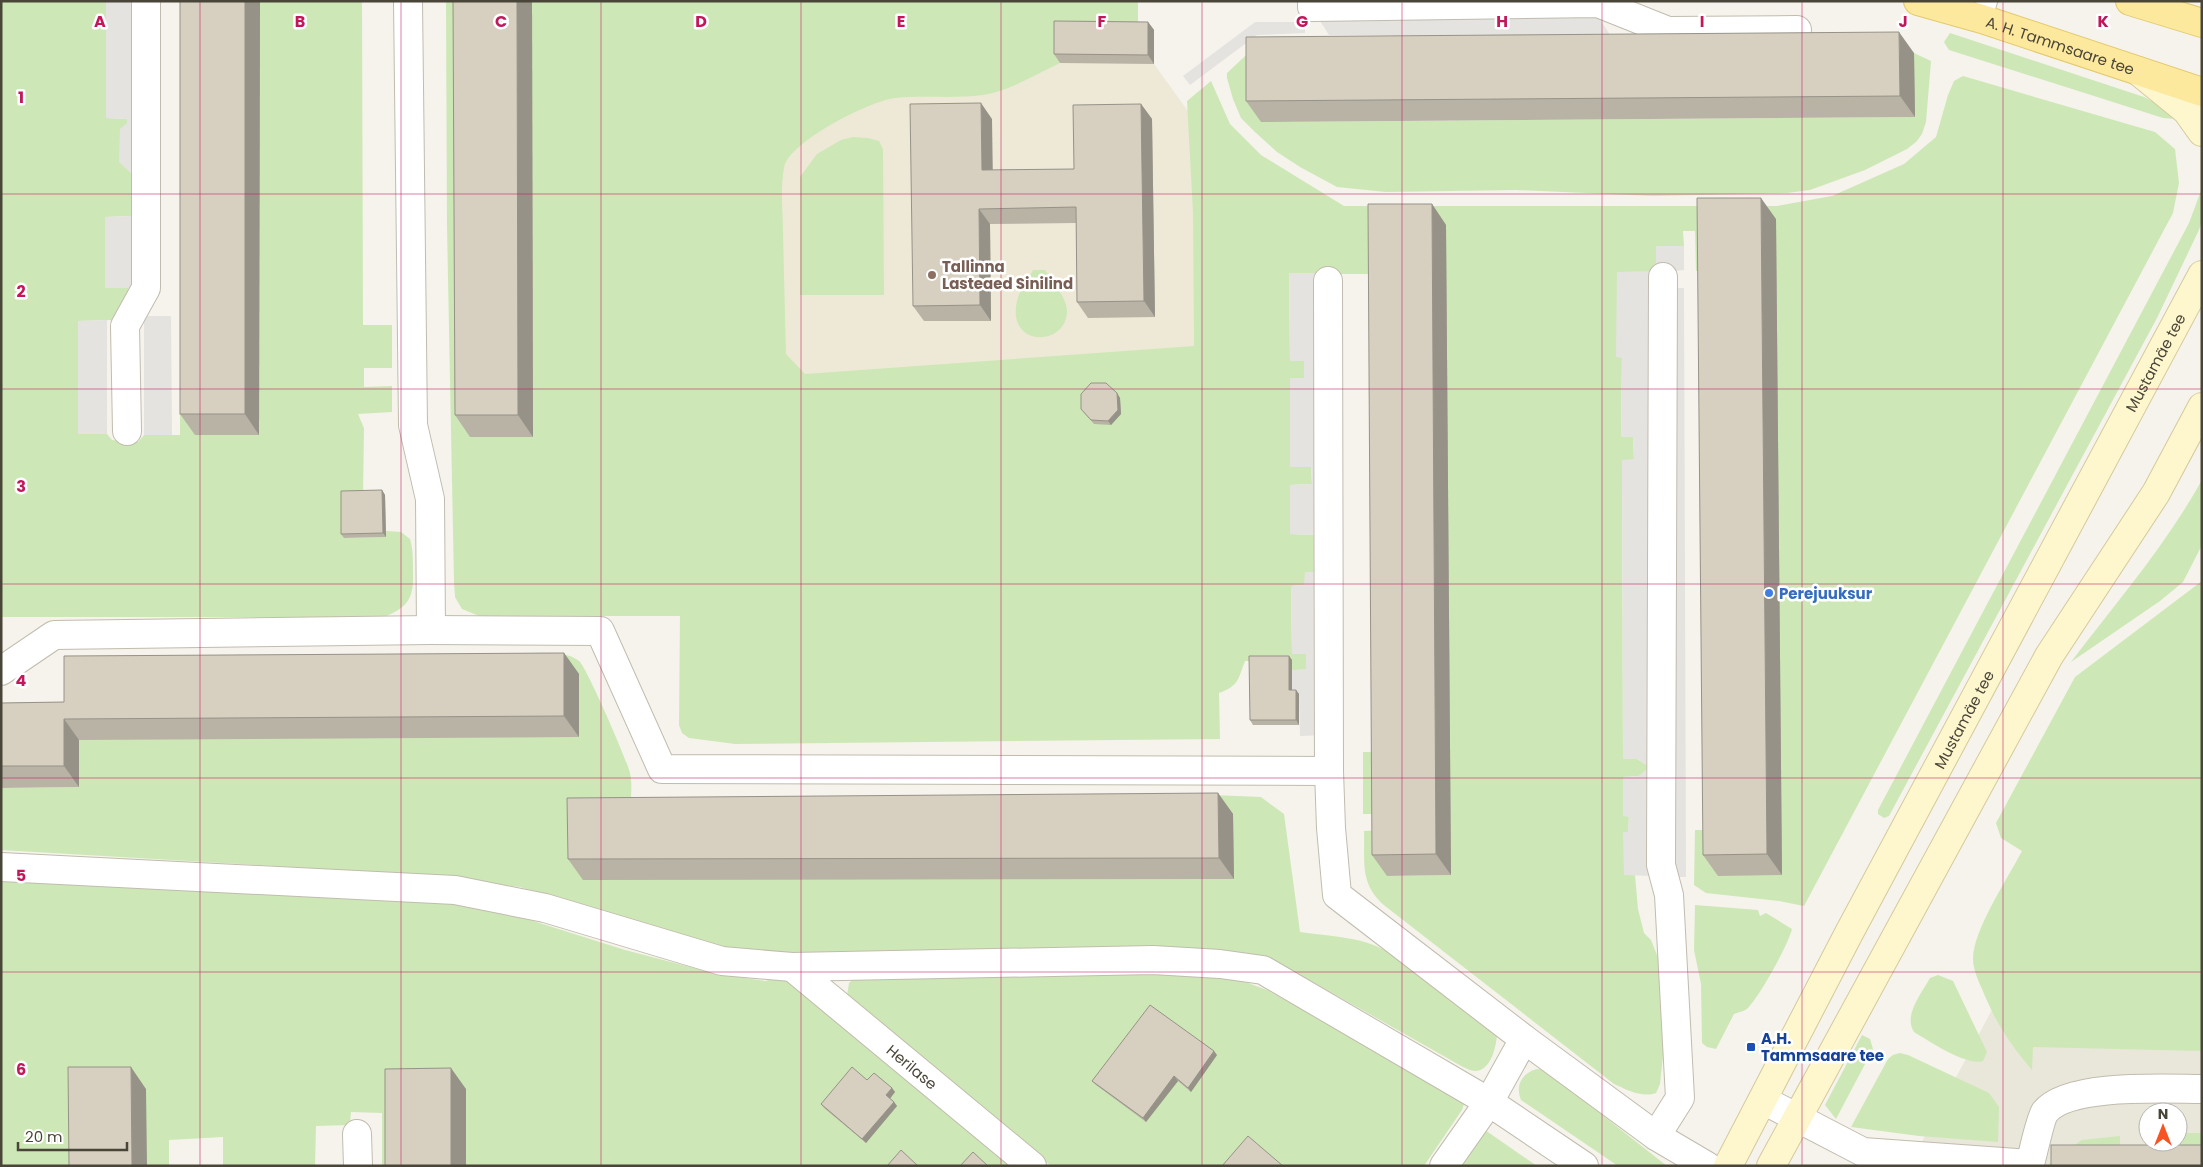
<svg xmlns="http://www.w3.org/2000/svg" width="2203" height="1167" font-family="Poppins,sans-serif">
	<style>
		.residential { fill: #e9e6da; fill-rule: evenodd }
		.education { fill: #eee9d6 }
		.green { fill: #cde8b6 }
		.parking { fill: #e4e3e0 }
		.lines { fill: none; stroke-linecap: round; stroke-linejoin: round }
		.lane-casing { stroke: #c1bcae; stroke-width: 22 }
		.street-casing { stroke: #c1bcae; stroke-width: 30 }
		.secondary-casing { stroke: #d4ca9c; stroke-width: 30 }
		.primary-casing { stroke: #e3c96d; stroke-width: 30 }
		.lane { stroke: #fff; stroke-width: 20 }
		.street { stroke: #fff; stroke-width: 28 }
		.secondary { stroke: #fef6cd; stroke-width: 28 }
		.primary { stroke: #fce99e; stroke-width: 28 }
		.wall { fill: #b9b3a6 }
		.shaded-wall { fill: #969287 }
		.building { fill: #d7d0c1; stroke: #969287 }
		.grid { fill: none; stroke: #c2185b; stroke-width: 1; stroke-opacity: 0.55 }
		.education-dot { fill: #8d6e63; stroke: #fff; stroke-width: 2 }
		.shop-dot { fill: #3f7fe0; stroke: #fff; stroke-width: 2 }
		.transit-dot { fill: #1a4fb4; stroke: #fff; stroke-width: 2 }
		.labels { text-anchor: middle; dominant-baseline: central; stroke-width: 5; stroke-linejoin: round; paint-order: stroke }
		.street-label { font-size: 15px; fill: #4a4539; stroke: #fff }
		.education-label { font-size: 15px; font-weight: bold; fill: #785e54; stroke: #fff; text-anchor: start }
		.shop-label { font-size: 15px; font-weight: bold; fill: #366cbe; stroke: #fff; text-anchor: start }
		.transit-label { font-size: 15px; font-weight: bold; fill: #164399; stroke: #fff; text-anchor: start }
		.grid-label { font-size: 16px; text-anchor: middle; font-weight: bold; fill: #c2185b; stroke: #fff; stroke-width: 5; stroke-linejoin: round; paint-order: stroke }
	</style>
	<rect width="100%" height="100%" fill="#f5f3ec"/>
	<!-- residential -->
	<path class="residential" d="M2202,614V1166H1909ZM2148,1112H2178V1142H2148Z"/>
	<!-- education -->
	<path class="education" d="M1154,30V64L1270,225V325L598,525L591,61Z"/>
	<!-- green -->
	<g class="green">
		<path d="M1,1H106V118L127,119L134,176L133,212L131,216L106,217V288H128L131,292L112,320L78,321L79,434H107L112,440L138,442L144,435H180V406L260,1H362L363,325H392V368H364V387L392,386V412L358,414L364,428L363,495L344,538L386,537V531L401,532L410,539C413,549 413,559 413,571C414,597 409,607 384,617H1Z"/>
		<path d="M446,1H1138V30H1060V63C1036,74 1010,91 983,95C954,99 924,95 896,98C871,100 788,142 784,168C780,189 783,212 783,233C784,273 785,314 786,354L805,374L1194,346L1193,213L1187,101L1211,81L1230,124L1261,155L1344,206H1777L1832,196L1904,164L1936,137L1948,95L1954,81L1963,76L2155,132L2175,149L2179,183L2173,213L1804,906L1779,901L1706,893L1694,885L1695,830H1717L1712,270L1696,271L1695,231H1683L1684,246H1656V271L1617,357H1622L1621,436L1633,437L1634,460H1622L1623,759H1637L1650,767L1639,776L1623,777V816H1629L1628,833L1624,832V874L1635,875L1638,909L1644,933L1651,940L1661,965L1664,1046L1660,1084L1656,1093C1642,1098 1627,1090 1614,1084L1385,906C1359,884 1365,862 1364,831L1387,830V876L1451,875L1383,274H1289L1290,361H1304V378H1290L1291,467H1311L1312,484L1290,485V534L1319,535L1318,572L1305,585L1291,586L1292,654H1306V670H1292V660L1245,661C1238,679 1239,686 1219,693L1220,739L735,744L689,738L682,733L679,725L680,616H479L462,609L455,597L454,582L447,227Z"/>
		<path d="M1950,33L2144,97L2161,106L2176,119L2163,118L1949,50L1944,42Z"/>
		<path d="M1258,44L1261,122L1914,117V53L1931,61L1926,122L1922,134L1916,142L1907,149L1865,170L1810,190L1787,193L1653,196L1516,190L1386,192L1337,187L1300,167L1277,152L1255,132L1241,118L1233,99L1227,78V73Z"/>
		<path d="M853,137L868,138L879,141L883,149L884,295H800V177L817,154L841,140Z"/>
		<path d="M2202,188V222L2198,232L2157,318L1889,816L1884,818L1878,814V810L2189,223Z"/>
		<path d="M1033,270H1045C1052,282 1067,297 1067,311C1067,347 1006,348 1017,301C1019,290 1028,280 1033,270Z"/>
		<path d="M2202,480V545L2183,582L2160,601L2071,662C2116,603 2166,545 2202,480Z"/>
		<path d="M2202,581V1051L2033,1047L2032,1070C2009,1043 1995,1021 1982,989C1978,980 1973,969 1973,959C1973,930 2008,878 2022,851L2001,838L1996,823L2075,677Z"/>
		<path d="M531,653C548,653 565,651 579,661C586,666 627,760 630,773C633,786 630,805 630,819L1188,794L1261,797L1284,814L1300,932C1320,935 1341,936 1361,941C1404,951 1461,1006 1497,1035C1496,1047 1491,1071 1475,1071C1471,1071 1466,1068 1463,1067L1281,964L1248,958H806L741,953L520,887L394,873L1,850V788L79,787V740L533,675Z"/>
		<path d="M1363,752H1386L1387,814H1363Z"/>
		<path d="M1,881L461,904L530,920L625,950L717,974L765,981L785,976L1017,1166H382V1113L351,1112L350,1125L316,1126L315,1166H223V1137L169,1140V1166H1Z"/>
		<path d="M1695,905L1758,910L1760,916L1766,913L1792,929C1788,945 1760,996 1748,1008C1745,1011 1739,1012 1734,1014L1716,1049L1707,1047L1702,1043L1701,984L1694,950Z"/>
		<path d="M1157,972L1237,979L1267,990L1460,1096L1464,1104L1462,1110L1424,1166H1051L847,996L849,983L857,976Z"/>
		<path d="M1938,975L1953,981L1987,1052L1983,1061C1966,1066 1929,1041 1914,1032C1903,1015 1922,993 1930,978Z"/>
		<path d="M1862,1035L1870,1039L1873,1049L1836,1119L1825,1105Z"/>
		<path d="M1900,1053L1908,1055L1989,1093L1999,1107L1998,1142L1919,1136L1851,1127L1888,1059L1893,1055Z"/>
		<path d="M1537,1069L1545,1070L1667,1166H1618L1521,1100C1515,1085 1522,1073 1537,1069Z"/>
		<path d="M1485,1130L1537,1166H1462Z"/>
		<path d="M2178,1133H2202V1166H2160L2164,1142H2178Z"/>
		<path d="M2120,1136V1166H2047L2055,1158L2082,1140Z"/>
	</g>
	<!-- parking -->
	<g class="parking">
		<path d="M106,1H135L134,176L119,162L120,129L127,123V119L106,118Z"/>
		<path d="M1595,11L1610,35H1329L1315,13Z"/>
		<path d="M1255,22H1305V33L1257,35L1190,85L1183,76Z"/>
		<path d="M133,212L134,288H105V217L131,216Z"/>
		<path d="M1656,246H1684V270L1653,273V876L1624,875L1623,832H1628L1629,817L1623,816V777L1639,776L1650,767L1637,759H1623L1622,460L1634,459L1633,437H1621L1622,358L1616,357L1617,272L1656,271Z"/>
		<path d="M1289,273H1325L1326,735L1300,736L1299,695L1292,694V670L1306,669V654H1292L1291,586L1304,585L1305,572H1318V535L1290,534V485L1312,484L1311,467H1290V378H1304V361H1290Z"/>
		<path d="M1671,288H1684L1686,877H1673Z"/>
		<path d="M144,316H171L172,435H144Z"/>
		<path d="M107,320V434H78V321Z"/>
	</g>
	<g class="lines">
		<!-- lane casing -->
		<g class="lane-casing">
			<path id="lane" d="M1982,19L1987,1"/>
		</g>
		<!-- street casing -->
		<g class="street-casing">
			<g id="street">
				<path d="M408,1L413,425L430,499L431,630"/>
				<path d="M1312,1V7L1598,3L1668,31L1797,30"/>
				<path d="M1328,281L1329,771L1331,828L1337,895L1524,1039L1656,1136L1707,1166"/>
				<path d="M127,431L125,326L146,288V1"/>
				<path d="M1,671L54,635L431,630L600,631L662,769L1329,771"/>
				<path d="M1,867L455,890L545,908L722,961L792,967L1153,960L1220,964L1263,970L1489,1102L1584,1166"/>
				<path id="s1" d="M792,967L1032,1166"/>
				<path d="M1763,1100L1863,1152L2030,1164V1166"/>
				<path d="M357,1134L358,1166"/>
				<path d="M1656,1136L1680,1098L1669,895L1661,865L1663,277"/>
				<path d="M2030,1164C2033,1154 2040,1119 2045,1112C2068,1083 2166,1089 2202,1089"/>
				<path d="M1444,1166L1489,1102L1524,1039"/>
			</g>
		</g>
		<!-- secondary casing -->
		<g class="secondary-casing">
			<g id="secondary">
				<path d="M2138,71L2187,111L2202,132"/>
				<path id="s2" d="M1728,1166L1849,933L2202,275"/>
				<path d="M1771,1166L2049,656L2156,493L2202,407"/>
			</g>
		</g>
		<!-- primary casing -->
		<g class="primary-casing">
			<g id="primary">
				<path id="s3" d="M1918,1L1982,19L2202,92"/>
				<path d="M2130,1L2202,23"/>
			</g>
		</g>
		<!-- lane -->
		<use href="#lane" class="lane"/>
		<!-- street -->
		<use href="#street" class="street"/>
		<!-- secondary -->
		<use href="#secondary" class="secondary"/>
		<!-- primary -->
		<use href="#primary" class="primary"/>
	</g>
	<!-- wall -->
	<g class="wall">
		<path d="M180,1H260L259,435H195L180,414Z"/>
		<path d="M453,1H532L533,437H470L455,415Z"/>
		<path d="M1148,22L1154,30V64L1060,63L1054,54Z"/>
		<path d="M1914,53L1915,117L1261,122L1246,101Z"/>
		<path d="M1141,104L1152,119L1155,317L1088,318L1077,302L1076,223L990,224L991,321H924L913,306L992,119V170L1074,169Z"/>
		<path d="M1432,204L1446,225L1451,875L1387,876L1372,855Z"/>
		<path d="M1776,219L1782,875L1718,876L1703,855Z"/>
		<path d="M1117,393L1120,398L1121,414L1111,425L1094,424L1081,409Z"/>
		<path d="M382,490L385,495L386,537L344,538L341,534Z"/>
		<path d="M564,653L579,674V737L79,740V787L1,788V703L64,702Z"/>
		<path d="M1289,656L1292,660V690H1296L1299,694V725H1253L1250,720Z"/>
		<path d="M1218,793L1233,814L1234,879L583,880L568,859Z"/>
		<path d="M1217,1055L1191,1092L1178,1081L1146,1122L1096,1085L1092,1081Z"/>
		<path d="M867,1080L892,1088L895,1092L890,1098L894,1102L897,1106L866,1143L824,1108L821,1104Z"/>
	</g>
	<!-- shaded-wall -->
	<g class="shaded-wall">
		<path d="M245,1H260L259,435L245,414Z"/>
		<path d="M517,1H532L533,437L518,415Z"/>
		<path d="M1148,22L1154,30V64L1148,55Z"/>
		<path d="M1899,32L1914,53L1915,117L1900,96Z"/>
		<path d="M981,103L992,119L993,186L982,170Z"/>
		<path d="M1141,104L1152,119L1155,317L1144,301Z"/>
		<path d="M1761,198L1776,219L1782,875L1767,854Z"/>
		<path d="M1432,204L1446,225L1451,875L1436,854Z"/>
		<path d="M979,209L990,224L991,321L980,305Z"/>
		<path d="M1117,393L1120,398L1121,414L1111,425L1108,421Z"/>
		<path d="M382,490L385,495L386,537L383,533Z"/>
		<path d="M564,653L579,674V737L564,716Z"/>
		<path d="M1289,656L1292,660V694L1289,690Z"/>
		<path d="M1296,690L1299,694V725L1296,720Z"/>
		<path d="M64,719L79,740V787L64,766Z"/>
		<path d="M1218,793L1233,814L1234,879L1219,858Z"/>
		<path d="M1214,1051L1217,1055L1191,1092L1188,1088Z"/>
		<path d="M131,1067L146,1089L147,1166H132Z"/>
		<path d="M451,1068L466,1089V1166H451Z"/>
		<path d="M1174,1076L1178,1081L1146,1122L1143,1118Z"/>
		<path d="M892,1088L895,1092L889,1100L886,1095Z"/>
		<path d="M894,1102L897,1106L866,1143L862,1139Z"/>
	</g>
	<!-- building -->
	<g class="building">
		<rect x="180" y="1" width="65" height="413"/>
		<path d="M453,1H517L518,415H455Z"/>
		<path d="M1054,21L1148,22V55L1054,54Z"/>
		<path d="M1899,32L1900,96L1246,101V37Z"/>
		<path d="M981,103L982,170L1074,169L1073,105L1141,104L1144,301L1077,302L1076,207L979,209L980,305L913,306L910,104Z"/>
		<path d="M1697,198H1761L1767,854L1703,855Z"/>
		<path d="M1368,204H1432L1436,854L1372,855Z"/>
		<path d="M1091,383H1106L1117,393L1118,410L1108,421L1091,420L1081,409V394Z"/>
		<path d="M382,490L383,533L341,534V491Z"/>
		<path d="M564,653V716L64,719V766H1V703L64,702V656Z"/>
		<path d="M1249,656H1289V690H1296V720H1250Z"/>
		<path d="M1218,793L1219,858L568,859L567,798Z"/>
		<path d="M1150,1005L1214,1051L1188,1088L1174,1076L1143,1118L1092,1081Z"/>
		<path d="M68,1067H131L132,1166H69Z"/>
		<path d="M852,1067L867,1080L874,1073L892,1088L886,1095L894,1102L862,1139L821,1104Z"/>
		<path d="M451,1068V1166H385V1069Z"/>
		<path d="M1248,1136L1283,1166H1222Z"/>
		<rect x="2051" y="1145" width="151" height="21"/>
		<path d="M901,1150L918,1166H887Z"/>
		<path d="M973,1152L988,1166H960Z"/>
	</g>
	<!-- grid -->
	<path class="grid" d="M200,1V1166M401,1V1166M601,1V1166M801,1V1166M1001,1V1166M1202,1V1166M1402,1V1166M1602,1V1166M1802,1V1166M2003,1V1166M1,194H2202M1,389H2202M1,584H2202M1,778H2202M1,972H2202"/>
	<!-- markers -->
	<circle class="education-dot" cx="932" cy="275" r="5"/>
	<circle class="shop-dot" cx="1769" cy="593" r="5"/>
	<rect class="transit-dot" x="1746" y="1042" width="10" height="10" rx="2.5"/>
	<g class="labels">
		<!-- street labels -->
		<g class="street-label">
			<text stroke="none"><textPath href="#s3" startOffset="149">A. H. Tammsaare tee</textPath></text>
			<text stroke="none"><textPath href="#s2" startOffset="910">Mustamäe tee</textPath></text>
			<text stroke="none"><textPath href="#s2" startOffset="505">Mustamäe tee</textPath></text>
			<text stroke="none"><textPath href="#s1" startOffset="156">Herilase</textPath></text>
		</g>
		<!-- education labels -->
		<g class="education-label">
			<text x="942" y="266">Tallinna<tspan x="942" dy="17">Lasteaed Sinilind</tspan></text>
		</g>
		<!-- shop labels -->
		<g class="shop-label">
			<text x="1779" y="593">Perejuuksur</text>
		</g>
		<!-- transit labels -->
		<g class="transit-label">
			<text x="1761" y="1038">A.H.<tspan x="1761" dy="17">Tammsaare tee</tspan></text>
		</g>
	</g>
	<g class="grid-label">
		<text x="100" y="27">A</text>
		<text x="300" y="27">B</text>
		<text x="501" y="27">C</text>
		<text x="701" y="27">D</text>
		<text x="901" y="27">E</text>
		<text x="1102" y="27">F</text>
		<text x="1302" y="27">G</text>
		<text x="1502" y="27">H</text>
		<text x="1702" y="27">I</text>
		<text x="1903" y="27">J</text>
		<text x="2103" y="27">K</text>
		<text x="21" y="103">1</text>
		<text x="21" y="297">2</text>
		<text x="21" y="492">3</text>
		<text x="21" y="686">4</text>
		<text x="21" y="881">5</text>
		<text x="21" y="1075">6</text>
	</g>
	<!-- border -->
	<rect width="2203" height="1167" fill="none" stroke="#4a4539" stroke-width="5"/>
	<!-- north arrow -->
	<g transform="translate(2163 1127)"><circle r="24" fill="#ffffff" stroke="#b7b5b0"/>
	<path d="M0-4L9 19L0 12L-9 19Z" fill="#f65422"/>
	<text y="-8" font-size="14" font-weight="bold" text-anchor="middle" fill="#4a4539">N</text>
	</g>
	<!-- scale -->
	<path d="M18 1142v8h109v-8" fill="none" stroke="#4a4539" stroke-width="2.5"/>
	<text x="25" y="1142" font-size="15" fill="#4a4539" stroke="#ffffff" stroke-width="4" paint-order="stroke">20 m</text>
</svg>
